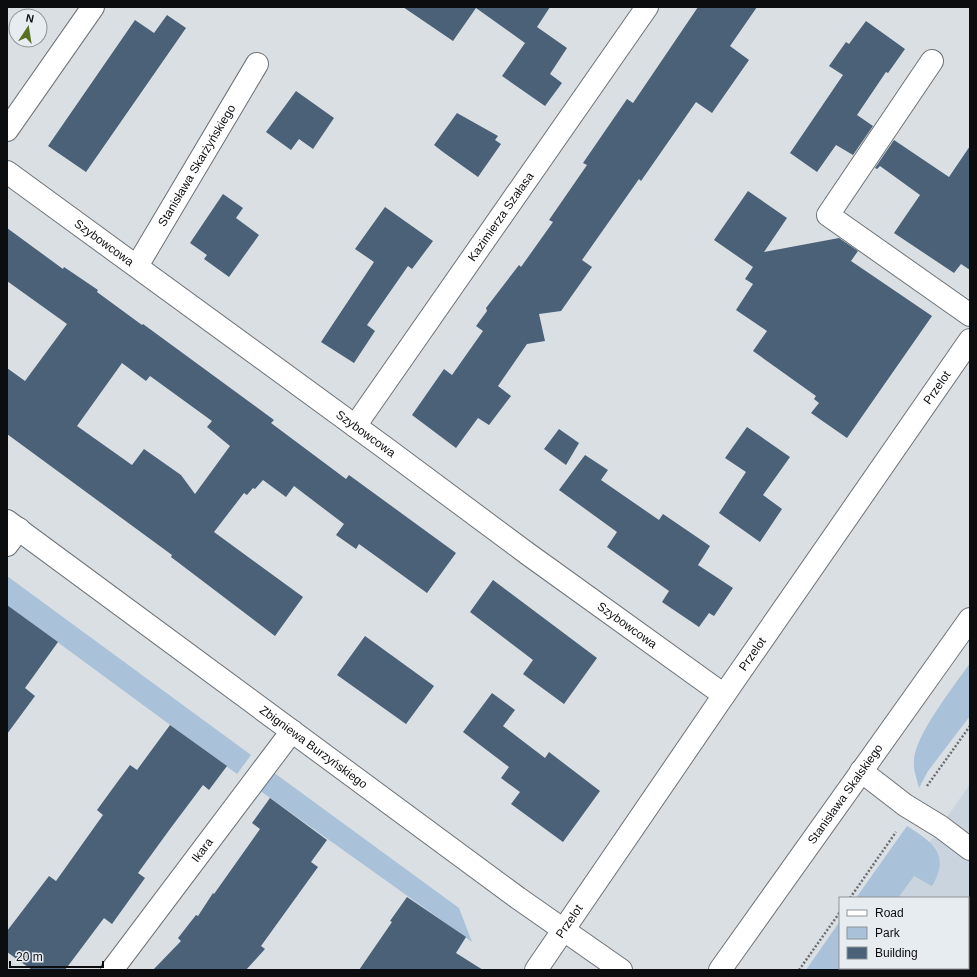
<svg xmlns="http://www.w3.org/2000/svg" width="977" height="977" font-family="Helvetica,sans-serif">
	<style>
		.built { fill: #cad4df }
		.green { fill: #a9c1d9 }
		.building { fill: #4a6178; fill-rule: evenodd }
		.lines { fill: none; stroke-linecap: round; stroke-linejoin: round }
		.minor-casing { stroke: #6e7276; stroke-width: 24 }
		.path { stroke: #6a6d70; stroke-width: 2.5; stroke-dasharray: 2 2; stroke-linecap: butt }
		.minor { stroke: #fff; stroke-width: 22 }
		.labels { text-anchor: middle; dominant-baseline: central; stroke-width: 3; stroke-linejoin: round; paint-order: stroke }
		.street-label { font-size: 12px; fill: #0c0d0f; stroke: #e7ecf1 }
	</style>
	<rect width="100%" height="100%" fill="#dadfe4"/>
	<!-- built -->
	<path class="built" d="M970,784V970H841L842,968H968V898H891Z"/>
	<!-- green -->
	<g class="green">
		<path d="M7,576L251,755L237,774L7,605Z"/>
		<path d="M970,663V716L928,771L919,788C917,779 913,770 914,761C914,736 955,685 970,663Z"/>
		<path d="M273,772L459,908L472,942L259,790Z"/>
		<path d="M907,826C932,842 951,854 932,886L914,876L898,898H856Z"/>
		<path d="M840,921V968H876L874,970H806Z"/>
	</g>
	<!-- building -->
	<g class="building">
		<path d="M403,7H550L537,27L567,48L550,74L562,83L545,106L502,76L525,43L476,8L453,41Z"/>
		<path d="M698,7H757L730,46L749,60L712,113L696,102L641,181L639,179L582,260L592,267L561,311L539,314L545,341L527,344L498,386L511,396L489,425L478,418L456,448L412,415L444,369L452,375L483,331L476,326L487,311L486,308L519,265L521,267L553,222L549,220L587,165L583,163L627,99L633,103Z"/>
		<path d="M167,15L186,28L86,172L48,146L135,20L154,33Z"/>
		<path d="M866,21L905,49L888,73L886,72L857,115L873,126L853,155L836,145L817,172L790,153L843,75L829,66L846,42L849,44Z"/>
		<path d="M296,91L334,118L313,149L299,139L291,150L266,132Z"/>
		<path d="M457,113L498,136L495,140L501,144L478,177L443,152L434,145Z"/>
		<path d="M894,140L949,177L970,146V270L961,264L954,273L894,233L920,195L880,166L877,169L875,168Z"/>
		<path d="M748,191L787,218L764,252L839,238L858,251L851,261L932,316L847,438L811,413L819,403L814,399L816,396L753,351L767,331L736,310L753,284L745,279L753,267L714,240Z"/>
		<path d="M223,194L243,208L236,218L259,235L229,277L204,259L207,255L190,243Z"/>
		<path d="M385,207L433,241L412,269L408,266L367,325L375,331L354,363L321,342L374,262L355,249Z"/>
		<path d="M7,228L63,269L64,267L98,290L97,292L142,325L143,324L274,420L271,423L346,479L349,475L456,553L427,593L359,544L356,549L336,535L344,524L294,486L286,497L263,480L255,489L253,488L247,495L244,493L214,532L303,597L275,636L171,557L172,555L7,434V368L25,381L67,324L7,281ZM122,363L146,381L150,376L212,421L207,427L230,446L195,494L181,475L144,449L132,465L77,426Z"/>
		<path d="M747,427L790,457L763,495L782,509L760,542L719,513L746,472L725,458Z"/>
		<path d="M559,429L579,443L566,465L544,449Z"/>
		<path d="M585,455L608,470L601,480L659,520L663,514L710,546L698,565L733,588L714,616L709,613L699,627L662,602L669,591L607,547L617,532L559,490Z"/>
		<path d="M493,580L597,658L564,704L523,674L533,660L470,612Z"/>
		<path d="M7,605L58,642L25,688L35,696L7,734Z"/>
		<path d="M365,636L434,686L406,724L337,675Z"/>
		<path d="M492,693L515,710L503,726L545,758L549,752L600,791L563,842L511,804L520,792L501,778L509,767L463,732Z"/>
		<path d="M170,725L227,766L209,790L203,785L170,829L138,873L145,878L112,924L104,918L65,970H32L7,952V931L49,876L56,881L103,815L97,810L113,788L130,765L137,770Z"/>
		<path d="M270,798L327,840L311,862L318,867L261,946L265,949L246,970H153L181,941L178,938L196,915L198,916L213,893L214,894L260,829L252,823Z"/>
		<path d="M407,897L466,937L456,953L483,970H359L392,922L390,921Z"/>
	</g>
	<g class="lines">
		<!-- minor casing -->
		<g class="minor-casing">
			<g id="minor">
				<path d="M932,61L828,215L970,315"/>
				<path d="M7,130L93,7"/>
				<path id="s1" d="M7,172L388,450L528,554L724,695"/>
				<path id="s2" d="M137,266L257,64"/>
				<path id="s3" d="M355,426L647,7"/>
				<path id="s4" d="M7,521L518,898L621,970"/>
				<path d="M7,545L19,529"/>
				<path d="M861,771L905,805L941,827L970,849"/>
				<path id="s5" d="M112,970L292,731"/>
				<path id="s6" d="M536,970L724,695L970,340"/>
				<path id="s7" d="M720,970L970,619"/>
			</g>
		</g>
		<!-- path -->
		<g class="path">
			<path d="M927,786L970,726"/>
			<path d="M850,898L896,832"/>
			<path d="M799,970L840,912"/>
		</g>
		<!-- minor -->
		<use href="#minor" class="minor"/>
	</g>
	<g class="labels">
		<!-- street labels -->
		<g class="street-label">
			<text stroke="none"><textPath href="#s2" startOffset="117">Stanisława Skarżyńskiego</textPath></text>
			<text stroke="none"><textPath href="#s3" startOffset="255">Kazimierza Szałasa</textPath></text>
			<text stroke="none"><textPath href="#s1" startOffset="120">Szybowcowa</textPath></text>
			<text stroke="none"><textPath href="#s6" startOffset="707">Przelot</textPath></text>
			<text stroke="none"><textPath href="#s1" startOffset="444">Szybowcowa</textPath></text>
			<text stroke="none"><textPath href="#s1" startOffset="768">Szybowcowa</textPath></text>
			<text stroke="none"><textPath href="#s6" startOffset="383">Przelot</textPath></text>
			<text stroke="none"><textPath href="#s4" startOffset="381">Zbigniewa Burzyńskiego</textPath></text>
			<text stroke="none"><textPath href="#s7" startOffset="216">Stanisława Skalskiego</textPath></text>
			<text stroke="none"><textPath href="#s5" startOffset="150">Ikara</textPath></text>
			<text stroke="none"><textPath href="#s6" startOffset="59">Przelot</textPath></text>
		</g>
	</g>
	<!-- border -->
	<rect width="977" height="977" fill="none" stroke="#0c0d0f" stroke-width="16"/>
	<!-- legend -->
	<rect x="839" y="897" width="130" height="72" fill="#e7ecf1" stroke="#8f9397"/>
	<rect x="847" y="910" width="20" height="6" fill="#ffffff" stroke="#8f9397"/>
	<text x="875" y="917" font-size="12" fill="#0c0d0f">Road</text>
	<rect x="847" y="927" width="20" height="12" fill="#a9c1d9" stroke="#8f9397"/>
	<text x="875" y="937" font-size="12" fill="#0c0d0f">Park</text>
	<rect x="847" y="947" width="20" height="12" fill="#4a6178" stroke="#8f9397"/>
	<text x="875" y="957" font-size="12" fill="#0c0d0f">Building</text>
	<!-- north arrow -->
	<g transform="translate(28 28) rotate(12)"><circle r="19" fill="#e7ecf1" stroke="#8f9397"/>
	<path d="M0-3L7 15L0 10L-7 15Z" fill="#587123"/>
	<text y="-6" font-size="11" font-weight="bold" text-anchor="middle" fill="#0c0d0f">N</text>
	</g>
	<!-- scale -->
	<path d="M10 961v6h93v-6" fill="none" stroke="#0c0d0f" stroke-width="2"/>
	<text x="16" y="961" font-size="12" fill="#0c0d0f" stroke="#e7ecf1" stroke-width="3" paint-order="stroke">20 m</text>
</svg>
